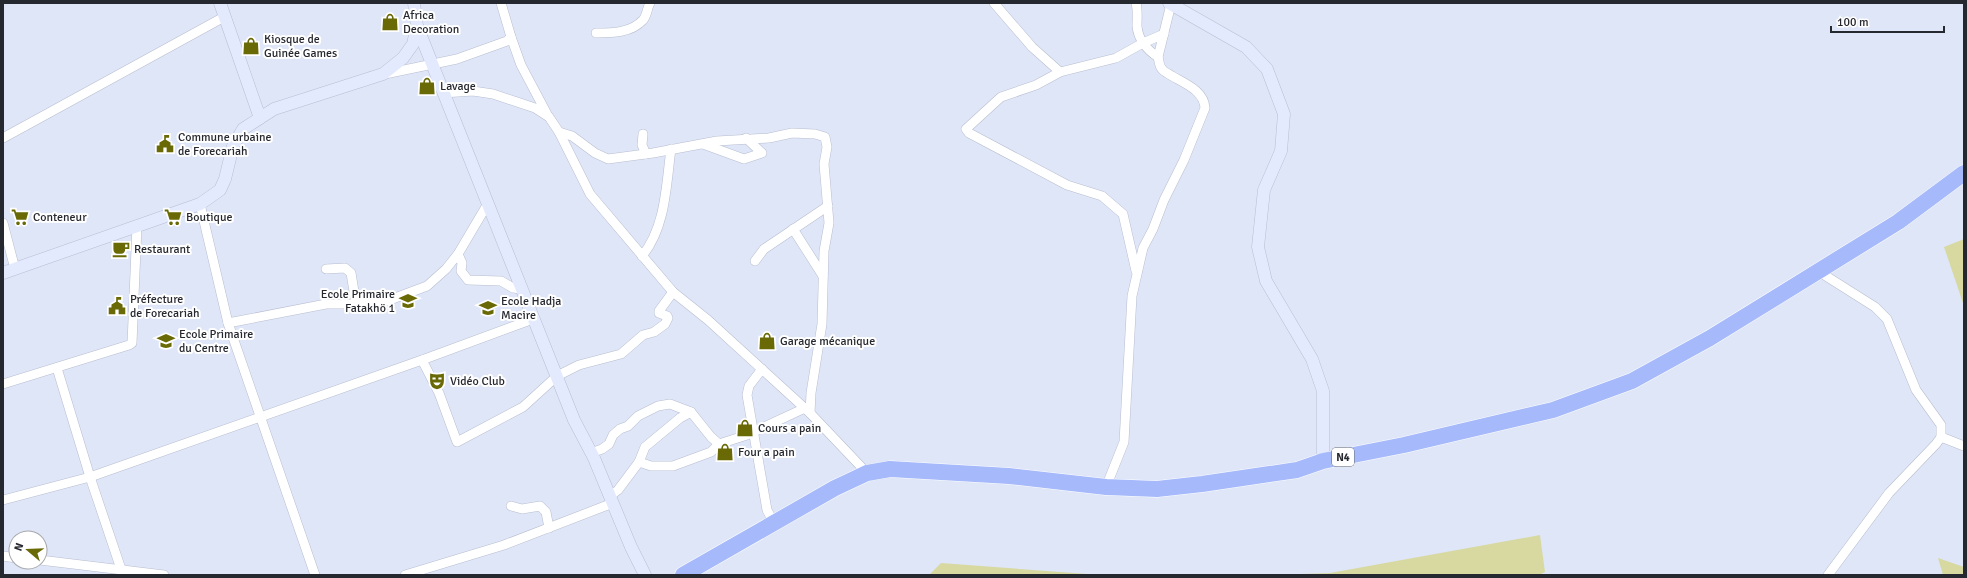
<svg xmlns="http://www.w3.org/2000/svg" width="1967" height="578" font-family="Signika,sans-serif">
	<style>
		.green { fill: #d7d9a1 }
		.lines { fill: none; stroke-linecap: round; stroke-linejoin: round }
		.street-casing { stroke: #b8bed0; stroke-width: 10 }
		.secondary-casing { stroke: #b8bed0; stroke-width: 13 }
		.highway-casing { stroke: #fff; stroke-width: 17 }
		.street { stroke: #fff; stroke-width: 9 }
		.secondary { stroke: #e4eafe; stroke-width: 12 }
		.highway { stroke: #a6bafb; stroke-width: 16 }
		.labels { text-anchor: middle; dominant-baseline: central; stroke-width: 4; stroke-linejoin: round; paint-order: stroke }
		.shield { fill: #fff; stroke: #67686d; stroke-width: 1 }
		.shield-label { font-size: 11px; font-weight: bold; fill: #26282f }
		.poi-label { font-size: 12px; fill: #26282f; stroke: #fff; text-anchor: start }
	</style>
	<rect width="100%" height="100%" fill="#dfe6f8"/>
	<!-- green -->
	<g class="green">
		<path d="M1964,239V306L1944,247Z"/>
		<path d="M1540,535L1545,572L1539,575H1268L1330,573Z"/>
		<path d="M1938,558L1964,567V575H1943Z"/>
		<path d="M941,563L1101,575H929Z"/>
	</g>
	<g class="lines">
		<!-- street casing -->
		<g class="street-casing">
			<g id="street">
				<path d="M501,3L511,37"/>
				<path d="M994,3L1032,47L1060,72"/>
				<path d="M1136,3C1138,11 1137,18 1137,26C1138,39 1147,50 1158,57"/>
				<path d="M596,33C612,33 631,33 643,20C647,16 647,8 650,3"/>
				<path d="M385,74L457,59L507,41L511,37L521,65L548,116"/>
				<path d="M443,93L473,91L493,94L535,108L549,117L559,132L590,194L673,292L708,320L810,413L867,473"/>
				<path d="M559,132L572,136L595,153L608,159L653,153L717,141L769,138L792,133L815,134L825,137L827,147L824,164L829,223L824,251L822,324L811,393L810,413"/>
				<path d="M643,134L642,145L646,154"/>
				<path d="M3,138L224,17"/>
				<path d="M703,144L744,159L762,153L746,138"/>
				<path d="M200,204L228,323L315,575"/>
				<path d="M3,223L15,269"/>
				<path d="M793,229L823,276"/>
				<path d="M458,254L462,263L461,271L468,280L501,281L513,288L521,289"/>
				<path d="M642,256C666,227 666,185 671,149"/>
				<path d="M755,261L764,249L828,206"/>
				<path d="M326,269L345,268L351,273L356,304"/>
				<path d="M1136,271L1123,214L1102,196L1067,185L969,133L966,129L1001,97L1036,85L1060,72L1116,58L1143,43L1164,34"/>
				<path d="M1818,271L1875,307L1887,319L1916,390L1941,425V437L1936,444L1889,493L1828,575"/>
				<path d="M228,323L326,304H356L387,301L427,286L446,269L458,254L487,205"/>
				<path d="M422,360L439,393L457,442L523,407L557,376L579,365L621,354L643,335L654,332L665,324L668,318L667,316L659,313V311L673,292"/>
				<path d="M57,368L90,477L123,575"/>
				<path d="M762,369L749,386L747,395L767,510L774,523"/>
				<path d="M3,384L129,345L132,343L137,226"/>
				<path d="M1941,437L1964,446"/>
				<path d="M591,453L602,449L609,444L613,435L620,429L628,426L638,416L658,406L670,404L691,412L711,437L719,444"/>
				<path d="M639,462L651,466H673L711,452L719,444L747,435L805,408"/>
				<path d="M1106,487L1124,442L1132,296L1143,248L1153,229L1164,200L1184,160L1205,108C1204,91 1186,84 1172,76C1169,74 1164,72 1162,69C1159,66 1159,60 1158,57L1171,4"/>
				<path d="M610,496L618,490L639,462L645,447L680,418L691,412"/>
				<path d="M3,500L90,477L422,360L533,319"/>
				<path d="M511,506L522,509L540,506L546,512L549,528"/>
				<path d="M3,556L16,558"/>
				<path d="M40,560L164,575"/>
				<path d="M405,575L504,545L613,503"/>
			</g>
		</g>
		<!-- secondary casing -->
		<g class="secondary-casing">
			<g id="secondary">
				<path d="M220,3L260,118"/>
				<path d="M1169,3L1246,47L1267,69L1284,114L1281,151L1264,190L1258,247L1266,281L1312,359L1323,391V461"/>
				<path d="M417,26L574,420L594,458L631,547L645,575"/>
				<path d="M3,273L200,204L220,190L225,179L233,146L243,129L274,109L383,74L403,58L413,44L417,26L414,3"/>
			</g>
		</g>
		<!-- highway casing -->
		<g class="highway-casing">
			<path id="highway" d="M683,575L835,488L867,473L890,469L1009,476L1106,487L1157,489L1202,484L1297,470L1323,461L1404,445L1553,410L1632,381L1710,338L1898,222L1964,173"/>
		</g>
		<!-- street -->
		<use href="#street" class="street"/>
		<!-- secondary -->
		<use href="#secondary" class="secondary"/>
		<!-- highway -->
		<use href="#highway" class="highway"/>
	</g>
	<!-- icons -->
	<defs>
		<g id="shop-bare" transform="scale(1.38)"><path d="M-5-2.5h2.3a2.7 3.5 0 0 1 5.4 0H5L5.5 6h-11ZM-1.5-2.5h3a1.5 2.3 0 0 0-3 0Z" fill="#696906" stroke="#fff" stroke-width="2.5" paint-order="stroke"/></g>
		<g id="civic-bare" transform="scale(1.38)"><path d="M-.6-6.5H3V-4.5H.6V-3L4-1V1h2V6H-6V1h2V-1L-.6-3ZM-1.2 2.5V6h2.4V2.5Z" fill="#696906" stroke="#fff" stroke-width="2.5" paint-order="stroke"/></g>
		<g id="supermarket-bare" transform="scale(1.38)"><path d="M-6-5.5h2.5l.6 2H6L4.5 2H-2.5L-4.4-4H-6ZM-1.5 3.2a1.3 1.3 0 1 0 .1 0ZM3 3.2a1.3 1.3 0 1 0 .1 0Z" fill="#696906" stroke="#fff" stroke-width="2.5" paint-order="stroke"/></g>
		<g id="cafe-bare" transform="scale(1.38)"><path d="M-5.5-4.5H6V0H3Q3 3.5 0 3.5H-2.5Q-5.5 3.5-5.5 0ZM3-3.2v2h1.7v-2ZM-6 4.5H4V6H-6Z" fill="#696906" stroke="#fff" stroke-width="2.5" paint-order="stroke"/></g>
		<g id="school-bare" transform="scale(1.38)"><path d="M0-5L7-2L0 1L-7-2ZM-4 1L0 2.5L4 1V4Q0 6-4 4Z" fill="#696906" stroke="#fff" stroke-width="2.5" paint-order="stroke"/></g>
		<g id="theatre-bare" transform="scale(1.38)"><path d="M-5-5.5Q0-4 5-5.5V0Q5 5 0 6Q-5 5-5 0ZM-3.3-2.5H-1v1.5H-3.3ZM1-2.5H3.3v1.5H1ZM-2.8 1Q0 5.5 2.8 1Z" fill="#696906" stroke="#fff" stroke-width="2.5" paint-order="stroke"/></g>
	</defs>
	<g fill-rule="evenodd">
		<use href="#shop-bare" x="390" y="22"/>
		<use href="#shop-bare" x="251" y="46"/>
		<use href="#shop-bare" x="427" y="86"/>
		<use href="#civic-bare" x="165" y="144"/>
		<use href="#supermarket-bare" x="20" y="217"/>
		<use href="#supermarket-bare" x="173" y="217"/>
		<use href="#cafe-bare" x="121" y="249"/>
		<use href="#school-bare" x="408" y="301"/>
		<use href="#civic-bare" x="117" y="306"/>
		<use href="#school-bare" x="488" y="308"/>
		<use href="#school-bare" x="166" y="341"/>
		<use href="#shop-bare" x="767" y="341"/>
		<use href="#theatre-bare" x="437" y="381"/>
		<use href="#shop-bare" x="745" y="428"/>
		<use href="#shop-bare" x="725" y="452"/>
	</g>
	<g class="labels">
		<!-- shield labels -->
		<rect class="shield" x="1332" y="448" width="22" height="18" rx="3"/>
		<g class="shield-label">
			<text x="1343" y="457">N4</text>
		</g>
		<!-- poi labels -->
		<g class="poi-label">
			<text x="403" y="15">Africa<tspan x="403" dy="14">Decoration</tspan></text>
			<text x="264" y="39">Kiosque de<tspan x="264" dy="14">Guinée Games</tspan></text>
			<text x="440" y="86">Lavage</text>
			<text x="178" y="137">Commune urbaine<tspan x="178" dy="14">de Forecariah</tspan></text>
			<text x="33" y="217">Conteneur</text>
			<text x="186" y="217">Boutique</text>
			<text x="134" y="249">Restaurant</text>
			<text x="395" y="294" text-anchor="end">Ecole Primaire<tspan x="395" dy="14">Fatakhö 1</tspan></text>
			<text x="130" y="299">Préfecture<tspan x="130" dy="14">de Forecariah</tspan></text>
			<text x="501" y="301">Ecole Hadja<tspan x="501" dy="14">Macire</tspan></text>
			<text x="179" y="334">Ecole Primaire<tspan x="179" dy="14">du Centre</tspan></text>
			<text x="780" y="341">Garage mécanique</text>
			<text x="450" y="381">Vidéo Club</text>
			<text x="758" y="428">Cours a pain</text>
			<text x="738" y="452">Four a pain</text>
		</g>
	</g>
	<!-- border -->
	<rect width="1967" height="578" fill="none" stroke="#26282f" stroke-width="8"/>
	<!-- north arrow -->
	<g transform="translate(28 550) rotate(289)"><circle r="19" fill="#ffffff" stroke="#a8a9ac"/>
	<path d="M0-3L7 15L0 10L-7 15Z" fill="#696906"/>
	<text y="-6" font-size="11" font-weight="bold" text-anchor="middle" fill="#26282f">N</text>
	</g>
	<!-- scale -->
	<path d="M1831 26v6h113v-6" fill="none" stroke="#26282f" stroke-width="2"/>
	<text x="1837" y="26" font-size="12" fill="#26282f" stroke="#ffffff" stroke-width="3" paint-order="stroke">100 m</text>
</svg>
